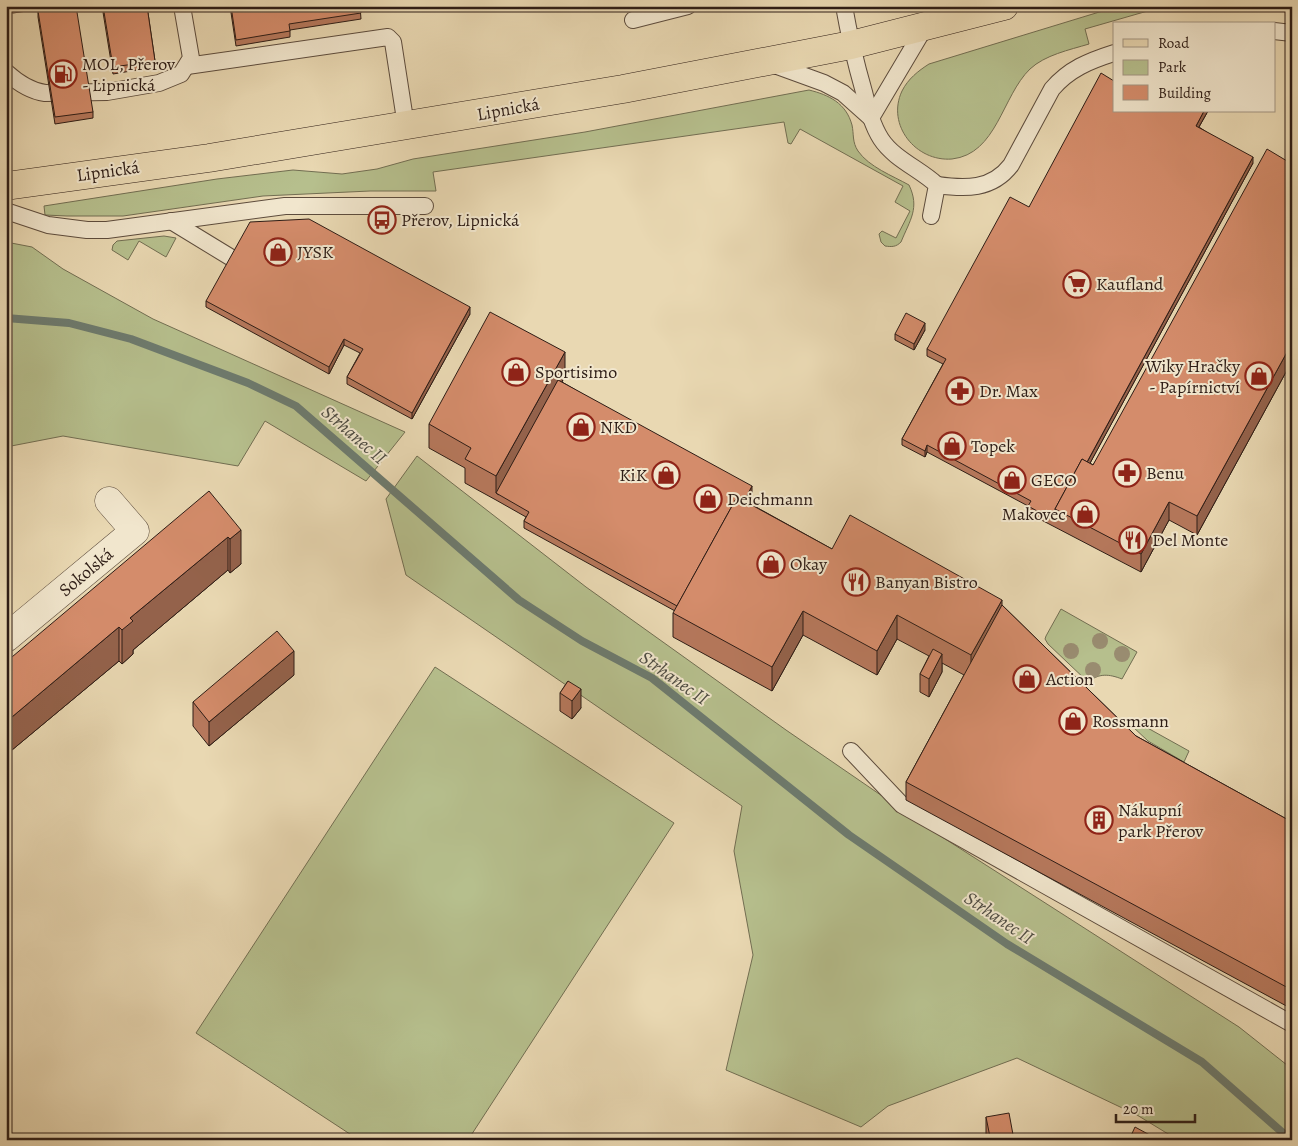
<svg xmlns="http://www.w3.org/2000/svg" width="1298" height="1146" font-family="Alegreya,serif">
	<style>
		.green { fill: #b6bf8d; stroke: #726e52 }
		.lines { fill: none; stroke-linecap: round; stroke-linejoin: round }
		.stream { stroke: #6d7b6f; stroke-width: 8 }
		.lane-casing { stroke: #5d4c3d; stroke-width: 18 }
		.street-casing { stroke: #5d4c3d; stroke-width: 29 }
		.primary-casing { stroke: #2e1d16; stroke-width: 29 }
		.lane { stroke: #f1e6cd; stroke-width: 16 }
		.street { stroke: #f1e6cd; stroke-width: 28 }
		.primary { stroke: #e9d8b2; stroke-width: 28 }
		.tree { fill: #998c70 }
		.wall { fill: #b6785c; stroke: #2e1d16 }
		.shaded-wall { fill: #94624b; stroke: #2e1d16 }
		.building { fill: #d48c6b; stroke: #2e1d16 }
		.labels { text-anchor: middle; dominant-baseline: central; stroke-width: 4; stroke-linejoin: round; paint-order: stroke }
		.poi-label { font-size: 18px; fill: #2e1d16; stroke: #f1e6cd; text-anchor: start }
		.street-label { font-size: 18px; fill: #2e1d16; stroke: #f1e6cd }
		.water-label { font-size: 19px; font-style: italic; fill: #4e4c43; stroke: #f1e6cd }
	</style>
	<rect width="100%" height="100%" fill="#e9d8b2"/>
	<filter id="stains"><feTurbulence type="fractalNoise" baseFrequency=".004" numOctaves="4"/><feColorMatrix values="0 0 0 0 .2 0 0 0 0 .09 0 0 0 0 .02 0 0 0 .5 -.17"/></filter>
	<radialGradient id="worn" r=".72"><stop offset=".6" stop-color="#630" stop-opacity="0"/><stop offset="1" stop-color="#630" stop-opacity=".3"/></radialGradient>
	<!-- green -->
	<g class="green">
		<path d="M1119,6H1165L1085,29L1089,44C1069,50 1045,55 1030,69C1002,96 997,154 952,159C916,162 886,125 902,91C908,79 918,71 929,64Z"/>
		<path d="M809,90C829,95 846,103 852,125C854,134 852,142 858,151C869,167 893,176 909,185C920,208 910,220 901,242C896,247 892,247 885,246L881,242L879,234L882,231L896,238L910,211L895,202L903,186L800,129L791,144L788,143L784,122L433,172L436,191H370L263,196L123,216H67L45,215L44,206L217,179L293,170L342,174L377,169L413,159L585,132Z"/>
		<path d="M164,236L176,238L166,257L139,241L128,260L112,250L113,245L117,241Z"/>
		<path d="M6,242L32,247L63,269L153,319L405,432L366,481L265,421L238,466L63,436L6,447Z"/>
		<path d="M417,456L586,587L786,730L939,835L1239,1027L1292,1069V1140H1178L1137,1115L1017,1058L888,1106L861,1127L726,1070L753,955L734,851L742,806L406,575L386,499Z"/>
		<path d="M1061,609L1137,652L1122,679C1109,674 1099,673 1088,682L1048,644L1045,639L1046,636Z"/>
		<path d="M435,667L674,823L468,1140H359L196,1033Z"/>
		<path d="M1135,721L1189,751L1184,762L1148,741L1132,726Z"/>
	</g>
	<g class="lines">
		<!-- stream -->
		<path class="stream" d="M6,318L69,323L131,339L248,383L296,406L519,600L582,641L652,678L849,835L1007,944L1202,1062L1291,1140"/>
		<!-- lane casing -->
		<g class="lane-casing">
			<g id="lane">
				<path d="M844,6C849,35 856,64 864,92C868,108 872,125 881,139C894,159 920,169 937,185L931,216"/>
				<path d="M633,20L688,6"/>
				<path d="M1274,31L1292,33"/>
				<path d="M769,63L824,83L843,93L871,118"/>
				<path d="M187,66L388,37L393,42L406,126"/>
				<path d="M6,72C17,82 30,91 45,93L107,92L159,83L181,74L191,58L182,6"/>
				<path d="M871,118L925,27"/>
				<path d="M937,185C965,189 992,190 1011,165L1052,89C1069,69 1089,61 1114,53"/>
				<path d="M6,211L48,225L87,230H107L285,206H425"/>
				<path d="M171,221L230,257"/>
				<path d="M851,751L902,805L1292,1024"/>
			</g>
		</g>
		<!-- street casing -->
		<g class="street-casing">
			<path id="street" d="M6,638L135,531L109,501"/>
		</g>
		<!-- primary casing -->
		<g class="primary-casing">
			<path id="primary" d="M6,186L209,158L623,89L851,45L1004,6"/>
		</g>
		<!-- lane -->
		<use href="#lane" class="lane"/>
		<!-- street -->
		<use href="#street" class="street"/>
		<!-- primary -->
		<use href="#primary" class="primary"/>
	</g>
	<!-- trees -->
	<g class="tree">
		<circle cx="1100" cy="641" r="8"/>
		<circle cx="1071" cy="651" r="8"/>
		<circle cx="1122" cy="654" r="8"/>
		<circle cx="1093" cy="670" r="8"/>
	</g>
	<!-- wall -->
	<g class="wall">
		<path d="M6,6H41V9L6,14Z"/>
		<path d="M102,6H147L155,61V67L113,74Z"/>
		<path d="M230,6H360L361,19L290,30V37L236,46Z"/>
		<path d="M38,11L93,112V118L55,124L38,17Z"/>
		<path d="M1114,111H1208L1199,127L1253,163L1090,463L1093,465L1292,164V361L1197,535L1169,520L1141,572L1028,513V506L927,452L925,457L902,445V439L943,364L927,356V349L1029,207Z"/>
		<path d="M206,301L470,314L412,419L347,384V377L360,353L344,345L329,374L206,307Z"/>
		<path d="M925,330L914,350L895,340V334Z"/>
		<path d="M565,376L562,382L752,493L747,502L832,549L1002,605L1136,736L1292,822V1009L906,800V782L964,675L942,663V672L929,697L920,692V674L929,656L897,639L877,675L803,635L772,691L673,637V613L675,611L524,528V521L526,517L496,500L465,483V468L429,448V424Z"/>
		<path d="M209,491L241,564L230,573L228,570L133,650V654L122,664L119,661L6,755Z"/>
		<path d="M294,675L209,746L193,726V702Z"/>
		<path d="M568,681L581,708L572,719L560,711V693Z"/>
		<path d="M986,1117L1014,1140L986,1138Z"/>
	</g>
	<!-- shaded-wall -->
	<g class="shaded-wall">
		<path d="M1204,111H1208L1196,132V126Z"/>
		<path d="M1253,157V163L1063,513L1060,512Z"/>
		<path d="M470,307V314L412,419V413Z"/>
		<path d="M925,323V330L914,350V344Z"/>
		<path d="M344,339V345L329,374V367Z"/>
		<path d="M1292,343V361L1197,535V516Z"/>
		<path d="M565,352V376L499,495L496,493V476Z"/>
		<path d="M927,445V452L925,457V451Z"/>
		<path d="M752,486V493L685,617Z"/>
		<path d="M1169,502V520L1141,572V554Z"/>
		<path d="M241,530V564L230,573V539Z"/>
		<path d="M228,537V570L133,650V654L122,664V630L130,618Z"/>
		<path d="M1002,600V624L971,679V655Z"/>
		<path d="M803,611V635L772,691V667Z"/>
		<path d="M897,615V639L877,675V651Z"/>
		<path d="M119,627V661L6,755V722Z"/>
		<path d="M294,651V675L209,746V722Z"/>
		<path d="M942,654V672L929,697V679Z"/>
		<path d="M581,689V708L572,719V701Z"/>
	</g>
	<!-- building -->
	<g class="building">
		<path d="M68,6H76L93,112L55,117L38,11Z"/>
		<path d="M103,6H147L155,61L113,67Z"/>
		<path d="M231,6H360L361,13L289,24L290,31L236,40Z"/>
		<path d="M1101,73L1114,81V111H1204L1196,126L1253,157L1087,462L1082,459L1055,509V521L1028,506L1031,501L927,445L925,451L902,439L946,359L927,349L1010,197L1029,207Z"/>
		<path d="M1267,149L1292,164V343L1197,516L1169,502L1141,554L1055,509L1082,459L1093,465Z"/>
		<path d="M309,219L470,307L412,413L347,377L363,349L344,339L329,367L206,301L250,222Z"/>
		<path d="M490,312L565,352L496,476L465,459L471,448L429,424Z"/>
		<path d="M906,313L925,323L914,344L895,334Z"/>
		<path d="M558,380L752,486L744,501L737,497L677,606L524,521L529,512L496,493Z"/>
		<path d="M209,491L241,530L230,539L228,537L130,618L133,621L122,630L119,627L6,722V662Z"/>
		<path d="M737,497L832,549L850,515L1002,600L971,655L897,615L877,651L803,611L772,667L673,613Z"/>
		<path d="M1002,605L1136,736L1292,822V990L906,782Z"/>
		<path d="M277,631L294,651L209,722L193,702Z"/>
		<path d="M933,649L942,654L929,679L920,674Z"/>
		<path d="M568,681L581,689L572,701L560,693Z"/>
		<path d="M1009,1113L1014,1140H976L990,1137L986,1117Z"/>
		<path d="M1135,1127L1159,1140H1129Z"/>
	</g>
	<!-- icons -->
	<defs>
		<g id="fuel-ring" transform="scale(1.4375)"><circle r="9.5" fill="#f1e6cd" stroke="#8f2418" stroke-width="1.5"/><path d="M-5.5-6h7V0h2V4h1.3V-2.5L3-4.5l.8-.8L6-3V5H2.5V1h-1V6h-7ZM-4.2-4.7v3.2H.2V-4.7Z" fill="#8f2418"/></g>
		<g id="bus-ring" transform="scale(1.4375)"><circle r="9.5" fill="#f1e6cd" stroke="#8f2418" stroke-width="1.5"/><path d="M-5-6H5V4H4V6H2V4H-2V6H-4V4H-5ZM-3.5-4V0h7V-4ZM-3.5 1.2v1.5H-2V1.2ZM2 1.2v1.5H3.5V1.2Z" fill="#8f2418"/></g>
		<g id="shop-ring" transform="scale(1.4375)"><circle r="9.5" fill="#f1e6cd" stroke="#8f2418" stroke-width="1.5"/><path d="M-5-2.5h2.3a2.7 3.5 0 0 1 5.4 0H5L5.5 6h-11ZM-1.5-2.5h3a1.5 2.3 0 0 0-3 0Z" fill="#8f2418"/></g>
		<g id="supermarket-ring" transform="scale(1.4375)"><circle r="9.5" fill="#f1e6cd" stroke="#8f2418" stroke-width="1.5"/><path d="M-6-5.5h2.5l.6 2H6L4.5 2H-2.5L-4.4-4H-6ZM-1.5 3.2a1.3 1.3 0 1 0 .1 0ZM3 3.2a1.3 1.3 0 1 0 .1 0Z" fill="#8f2418"/></g>
		<g id="pharmacy-ring" transform="scale(1.4375)"><circle r="9.5" fill="#f1e6cd" stroke="#8f2418" stroke-width="1.5"/><path d="M-2-6h4v4h4v4h-4v4h-4v-4h-4v-4h4Z" fill="#8f2418"/></g>
		<g id="restaurant-ring" transform="scale(1.4375)"><circle r="9.5" fill="#f1e6cd" stroke="#8f2418" stroke-width="1.5"/><path d="M-5-6h1v4h1v-4h1v4h1v-4h1v5L-1.5 .5V6h-2V.5L-5-1ZM5-6V6H3V1.5H1.5Q1.5-4 5-6Z" fill="#8f2418"/></g>
		<g id="building-ring" transform="scale(1.4375)"><circle r="9.5" fill="#f1e6cd" stroke="#8f2418" stroke-width="1.5"/><path d="M-4-6H4V6H1V3H-1V6H-4ZM-2.5-4.3h1.7v1.8h-1.7ZM.8-4.3h1.7v1.8H.8ZM-2.5-1h1.7V.8h-1.7ZM.8-1h1.7V.8H.8Z" fill="#8f2418"/></g>
	</defs>
	<g fill-rule="evenodd">
		<use href="#fuel-ring" x="63" y="74"/>
		<use href="#bus-ring" x="382" y="220"/>
		<use href="#shop-ring" x="278" y="252"/>
		<use href="#supermarket-ring" x="1077" y="284"/>
		<use href="#shop-ring" x="516" y="372"/>
		<use href="#shop-ring" x="1259" y="376"/>
		<use href="#pharmacy-ring" x="960" y="391"/>
		<use href="#shop-ring" x="581" y="427"/>
		<use href="#shop-ring" x="952" y="446"/>
		<use href="#pharmacy-ring" x="1127" y="473"/>
		<use href="#shop-ring" x="666" y="475"/>
		<use href="#shop-ring" x="1012" y="480"/>
		<use href="#shop-ring" x="708" y="499"/>
		<use href="#shop-ring" x="1085" y="514"/>
		<use href="#restaurant-ring" x="1133" y="540"/>
		<use href="#shop-ring" x="771" y="564"/>
		<use href="#restaurant-ring" x="856" y="582"/>
		<use href="#shop-ring" x="1027" y="679"/>
		<use href="#shop-ring" x="1073" y="721"/>
		<use href="#building-ring" x="1099" y="820"/>
	</g>
	<g class="labels">
		<!-- poi labels -->
		<g class="poi-label">
			<text x="82" y="64">MOL, Přerov<tspan x="82" dy="21">- Lipnická</tspan></text>
			<text x="401" y="220">Přerov, Lipnická</text>
			<text x="297" y="252">JYSK</text>
			<text x="1096" y="284">Kaufland</text>
			<text x="1240" y="366" text-anchor="end">Wiky Hračky<tspan x="1240" dy="21">- Papírnictví</tspan></text>
			<text x="535" y="372">Sportisimo</text>
			<text x="979" y="391">Dr. Max</text>
			<text x="600" y="427">NKD</text>
			<text x="971" y="446">Topek</text>
			<text x="1146" y="473">Benu</text>
			<text x="647" y="475" text-anchor="end">KiK</text>
			<text x="1031" y="480">GECO</text>
			<text x="727" y="499">Deichmann</text>
			<text x="1066" y="514" text-anchor="end">Makovec</text>
			<text x="1152" y="540">Del Monte</text>
			<text x="790" y="564">Okay</text>
			<text x="875" y="582">Banyan Bistro</text>
			<text x="1046" y="679">Action</text>
			<text x="1092" y="721">Rossmann</text>
			<text x="1118" y="810">Nákupní<tspan x="1118" dy="21">park Přerov</tspan></text>
		</g>
		<!-- street labels -->
		<g class="street-label">
			<text transform="translate(508 109) rotate(-10)">Lipnická</text>
			<text transform="translate(108 171) rotate(-8)">Lipnická</text>
			<text transform="translate(86 572) rotate(-40)">Sokolská</text>
		</g>
		<!-- water labels -->
		<g class="water-label">
			<text transform="translate(354 435) rotate(41)">Strhanec II</text>
			<text transform="translate(674 678) rotate(35)">Strhanec II</text>
			<text transform="translate(999 918) rotate(34)">Strhanec II</text>
		</g>
	</g>
	<!-- margin -->
	<rect width="1298" height="1146" fill="none" stroke="#e9d8b2" stroke-width="25"/>
	<rect x="8" y="8" width="1283" height="1131" fill="none" stroke="#2e1d16" stroke-width="2.5"/>
	<rect x="12" y="12" width="1273" height="1121" fill="none" stroke="#2e1d16"/>
	<!-- legend -->
	<rect x="1113" y="22" width="162" height="90" fill="#f1e6cd" stroke="#a39684"/>
	<rect x="1123" y="39" width="25" height="8" fill="#e9d8b2" stroke="#a39684"/>
	<text x="1158" y="48" font-size="15" fill="#2e1d16">Road</text>
	<rect x="1123" y="60" width="25" height="15" fill="#b6bf8d" stroke="#a39684"/>
	<text x="1158" y="72" font-size="15" fill="#2e1d16">Park</text>
	<rect x="1123" y="85" width="25" height="15" fill="#d48c6b" stroke="#a39684"/>
	<text x="1158" y="98" font-size="15" fill="#2e1d16">Building</text>
	<!-- scale -->
	<path d="M1116 1114v8h79v-8" fill="none" stroke="#2e1d16" stroke-width="2.5"/>
	<text x="1123" y="1114" font-size="15" fill="#2e1d16" stroke="#f1e6cd" stroke-width="4" paint-order="stroke">20 m</text>
	<rect width="100%" height="100%" filter="url(#stains)"/>
	<rect width="100%" height="100%" fill="url(#worn)"/>
</svg>
